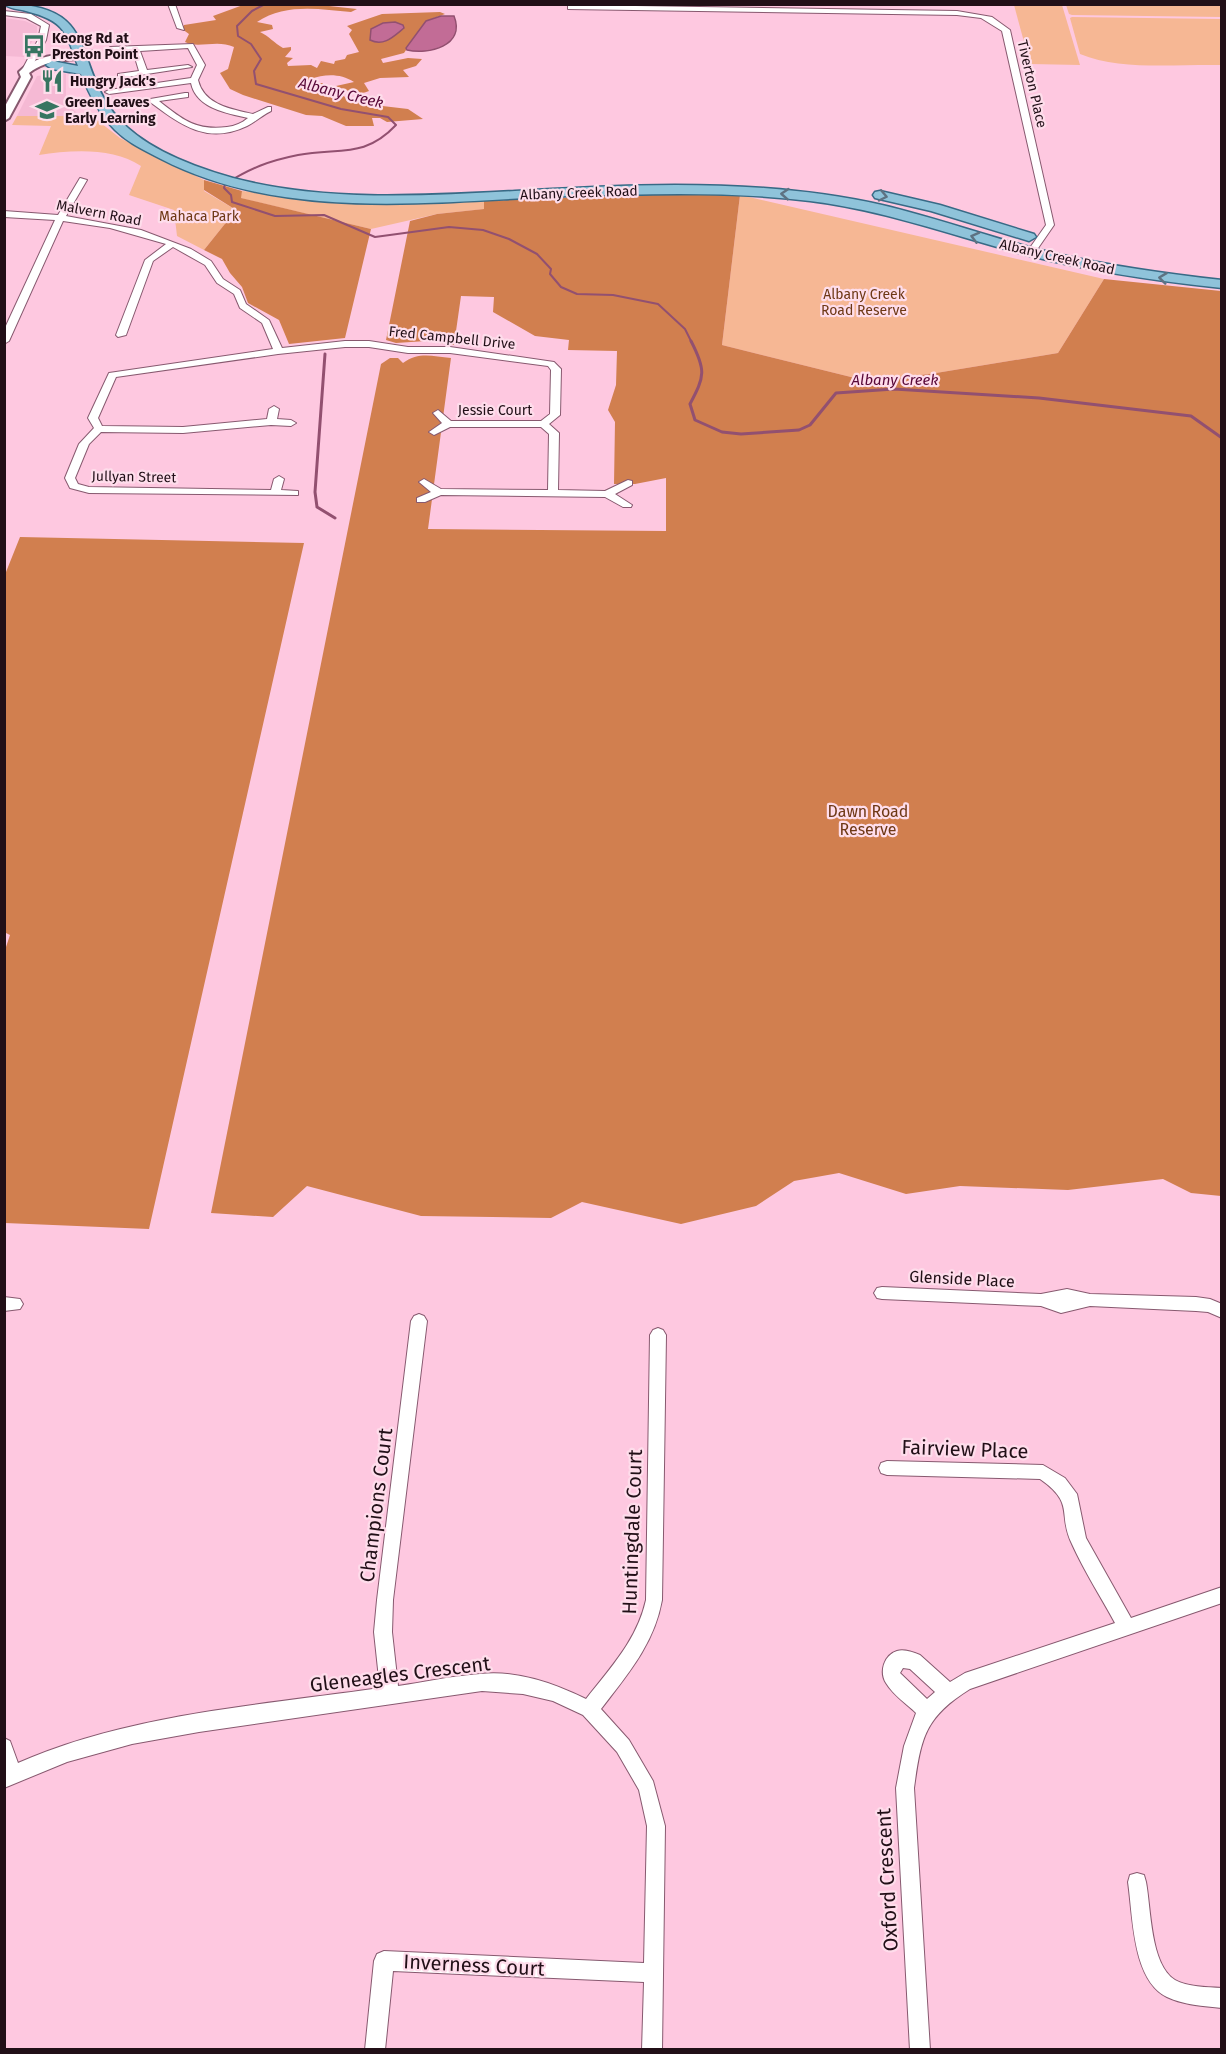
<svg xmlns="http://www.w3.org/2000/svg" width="1226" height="2054" font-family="'Fira Sans',sans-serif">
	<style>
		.built { fill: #f5b9d4 }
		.green { fill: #f6b794 }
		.forest { fill: #d17f4f }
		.water { fill: #c26c96; stroke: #925070; stroke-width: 1.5 }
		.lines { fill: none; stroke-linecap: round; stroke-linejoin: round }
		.stream-far1 { stroke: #925070; stroke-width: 2 }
		.stream { stroke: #925070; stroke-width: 3 }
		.minor-casing { stroke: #87596f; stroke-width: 2 }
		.tertiary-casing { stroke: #87596f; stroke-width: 4 }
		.primary-casing { stroke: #386a86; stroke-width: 3 }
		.minor { fill: #fff; fill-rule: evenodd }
		.tertiary { fill: #fff; fill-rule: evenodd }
		.primary { fill: #8fc3da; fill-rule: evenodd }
		.oneway { stroke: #5e7282 }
		.labels { text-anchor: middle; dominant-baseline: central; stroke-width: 4.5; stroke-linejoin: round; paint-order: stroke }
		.far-poi-label { font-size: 14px; font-weight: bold; fill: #210f17; stroke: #feddeb; text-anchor: start }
		.far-street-label { font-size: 14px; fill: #210f17; stroke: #feddeb }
		.far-park-label { font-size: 14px; fill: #6e3815; stroke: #feddeb }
		.far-water-label { font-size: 15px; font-style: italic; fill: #580838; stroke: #feddeb }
		.park-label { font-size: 16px; fill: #6e3815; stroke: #feddeb }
		.street-label { font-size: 16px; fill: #210f17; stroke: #feddeb }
		.near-street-label { font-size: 20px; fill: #210f17; stroke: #feddeb }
	</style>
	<rect width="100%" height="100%" fill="#fec8e0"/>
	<!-- built -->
	<g class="built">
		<path d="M5,18L25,21L37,26V32L24,57L5,56Z"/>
		<path d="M62,73L66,74V104L81,116H17L37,76Z"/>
	</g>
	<!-- green -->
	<g class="green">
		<path d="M1014,5H1062L1080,65L1030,64Z"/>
		<path d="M1066,5H1221V17L1072,15L1069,14Z"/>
		<path d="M1072,17L1221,19V65C1177,64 1121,71 1080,54L1070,18Z"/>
		<path d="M17,116H92L120,138L204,180V191L236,210L204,250L177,236L174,210L129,195L141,166C113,147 71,150 39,155L51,126L12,125Z"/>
		<path d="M242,191L340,202L484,201L485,209L437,214L371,229L240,198Z"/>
		<path d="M740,195L1104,279L1058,353L936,373L874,381L859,379L722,345Z"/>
	</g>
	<!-- forest -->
	<g class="forest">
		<path d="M332,4L329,6L357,9L351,12C319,9 285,3 257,22L272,25L273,29L260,32C269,36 274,43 283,48L291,47V50L285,57L293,58L287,63L288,66L311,65L317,68L321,61L334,64L335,61L345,59L347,55L359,52L349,34L352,30L347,26L382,14L440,12L445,14L426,21L404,53L381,59L383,63L408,58L422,59L416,66L403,70L409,77L380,78L364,83L369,91C359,96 345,90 336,86L354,82C340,73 325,74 310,79L308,84L323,83L321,88L316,90V93L329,94L336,99L344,96L347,100L362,99L374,105L408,109L423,119L387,122L380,118H372L374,126H346L322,116L306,115L243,95L230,89L220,73L228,69L234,47C217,39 198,49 185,42L189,34L182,29L184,25L216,20L213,16L243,5Z"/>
		<path d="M204,180L242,191L241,198L371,229L345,338L289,344L279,320L248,303L242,287L230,273L222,259L204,250L236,210L204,190Z"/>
		<path d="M672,194L740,195L722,345L859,379L874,381L936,373L1058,353L1104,279L1221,291V1196L1191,1193L1163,1179L1068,1190L960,1186L906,1194L839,1173L794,1181L756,1206L681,1224L582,1202L551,1218L421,1216L307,1186L273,1217L211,1213L381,364L390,358H398L403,363C420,351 433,357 451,358L428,529L666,531V478L635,484H614L615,422L608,410L616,385L617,351L568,350L569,340L535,336L493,312L494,297L461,296L454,345L426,341L396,343L386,340L410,221L437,214L484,209V201Z"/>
		<path d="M20,537L304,543L149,1229L5,1223L4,953L10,935L4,932V577Z"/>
	</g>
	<!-- water -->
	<g class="water">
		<path d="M441,16H454C466,46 428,55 407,50L406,48L426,21Z"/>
		<path d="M395,22L403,25L404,28C394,36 384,47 370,40L371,29L383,23Z"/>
	</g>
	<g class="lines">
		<!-- stream-far1 -->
		<path class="stream-far1" d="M265,4L252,11L237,26L238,36L251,44L261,59L254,71L256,84L341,109L388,117L396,125C364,159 339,147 298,155C268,161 251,168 225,184L224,188L231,195L232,202L275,216L324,215L375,237L449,227L483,230L509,239L537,254L551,269L550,274L561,287L577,294L613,295L658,304L685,329L692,343"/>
		<!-- stream -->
		<g class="stream">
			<path d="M691,341C706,370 705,376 690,404L695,420L722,432L741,434L799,430L810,425L836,393L894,389L1039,398L1191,416L1222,438"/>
			<path d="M325,354L315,492L317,507L335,518"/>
		</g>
		<!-- minor casing -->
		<g class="minor-casing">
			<g id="minor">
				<path d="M168,4H175L184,30L177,28Z"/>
				<path d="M571,5L957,11L992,17L1010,30L1054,225L1034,254H1028L1027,252L1046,225L1002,31L981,18L957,15L568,9V5Z"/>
				<path d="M4,11L31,14L49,25L46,40L29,72L22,70L38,40L41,26L26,18L4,15Z"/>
				<path d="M193,44L205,65L198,80C204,105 231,109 253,114L268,107H271V111C263,115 255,122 247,126C207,145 181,125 150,102L137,104L133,102L185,93H188V97L159,101C182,119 195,131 227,127C235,126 242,123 248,118C226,113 196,108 191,83L109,94L105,92L109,90L191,78L197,65L188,48L140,51L147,70L188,65L192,67L121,78H118V74L139,71L133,51H113L109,49L110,47Z"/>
				<path d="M80,178L87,180L66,216L141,230L191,249L211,261L223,279L240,290L246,304L269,320L282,348L345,341H369L408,347H450L554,362L561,369L560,415L549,424L559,433L558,490L605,491L628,480L632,481V485L615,494L632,505L631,507H623L605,497L441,495L425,502H417V498L431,492L419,482L424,479L441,489L548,490L549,434L541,427H450L434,435L429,432L442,423L433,413L438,410L451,421H541L550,414L551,370L548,366L450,353H408L369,347H345L278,354L116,377L98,418L102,426L183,427L267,419L269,409L274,406L279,409L277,419L291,420L296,423L291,426L271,425L183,433L101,432L89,444L75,478L78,484L89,487L271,490L274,479L279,476L284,479L281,490L298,491V495L89,493L70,488L65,478L79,444L94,428L88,418L109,373L273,349L262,323L240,308L234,294L217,283L205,265L173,247L153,261L126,335L118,337L116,335L145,260L166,244L110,228L63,221L9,341L4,344V330L55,220L4,217V211L58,215Z"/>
				<path d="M882,1287L1041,1294L1067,1289L1090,1294L1196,1297L1210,1299L1222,1304V1318L1208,1312L1196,1311L1090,1306L1061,1313L1041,1306L882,1299L877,1298L874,1293L877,1288Z"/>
				<path d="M4,1297L20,1299L23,1304L20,1309L4,1311Z"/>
				<path d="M419,1314L424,1316L427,1321L393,1600L392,1632L398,1686C425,1682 452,1676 480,1674C517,1670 553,1683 586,1699C611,1667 637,1640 646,1600L650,1335L653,1330L658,1328L663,1330L666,1335L662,1600C654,1644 628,1674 601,1709L629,1740L653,1781L665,1826L662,2050H642L644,1982L393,1971L385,2050H365L374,1961L377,1954L384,1951L644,1963L647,1826L639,1790L617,1752L583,1715L553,1701L523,1694L482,1691L199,1732L132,1744L67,1762L4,1788V1738L10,1741L18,1763C128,1714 262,1705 380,1688L374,1632L377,1600L411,1321L414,1316Z"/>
				<path d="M887,1461L1043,1465L1065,1478L1077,1494L1086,1538L1131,1618L1222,1587V1603L970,1689C925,1717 921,1737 914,1788L930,2050H910L896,1788L904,1746L916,1713C907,1704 893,1695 886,1683C879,1672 884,1655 897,1651C904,1649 913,1652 920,1655L950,1682L965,1673L1115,1623C1101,1597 1084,1571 1072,1544C1057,1514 1076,1504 1040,1479L887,1475L881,1473L879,1468L881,1463ZM903,1668L910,1669L935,1692L927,1699L900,1673Z"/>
				<path d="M1137,1873L1144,1875L1146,1882C1151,1908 1150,1965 1175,1980C1187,1987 1207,1987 1222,1988V2008C1203,2006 1184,2005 1167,1997C1132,1980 1133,1915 1128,1882L1130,1875Z"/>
			</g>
		</g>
		<!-- tertiary casing -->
		<g class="tertiary-casing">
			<path id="tertiary" d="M95,51L98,52V56C75,61 49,57 29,73L31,77L9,118L4,121V108L21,77L19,72C38,52 70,54 95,51Z"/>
		</g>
		<!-- primary casing -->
		<g class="primary-casing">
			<g id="primary">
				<path d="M4,4C102,4 71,64 118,118C145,149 194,167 233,178C324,202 422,196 515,191C598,186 682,182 764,188C804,191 843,196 882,205C933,217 983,235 1033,248C1095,264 1158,273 1222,280V288C1156,281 1090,271 1026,255C954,236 884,210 810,201C730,191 650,194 569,196C435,201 285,223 161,159C144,150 128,143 115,130C99,114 89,94 81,74L52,69L46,65L52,61L78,66C66,32 65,21 26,11C19,9 10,9 4,4Z"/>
				<path d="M880,191L940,205L1034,234L1036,237L1029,241L931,211L875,198L873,195L875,192Z"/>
			</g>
		</g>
		<!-- minor -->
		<use href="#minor" class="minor"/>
		<!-- tertiary -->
		<use href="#tertiary" class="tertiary"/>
		<!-- primary -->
		<use href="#primary" class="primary"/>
	</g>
	<!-- one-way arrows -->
	<defs><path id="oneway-chevron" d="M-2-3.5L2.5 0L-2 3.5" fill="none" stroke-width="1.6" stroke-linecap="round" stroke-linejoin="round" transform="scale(1.5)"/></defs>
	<g class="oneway">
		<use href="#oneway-chevron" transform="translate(785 194) rotate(-176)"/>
		<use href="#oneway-chevron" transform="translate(883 196) rotate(12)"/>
		<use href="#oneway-chevron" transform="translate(975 237) rotate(-165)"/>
		<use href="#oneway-chevron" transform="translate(1163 278) rotate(-173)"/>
	</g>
	<!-- icons -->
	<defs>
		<g id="bus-bare" transform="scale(1.8)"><path d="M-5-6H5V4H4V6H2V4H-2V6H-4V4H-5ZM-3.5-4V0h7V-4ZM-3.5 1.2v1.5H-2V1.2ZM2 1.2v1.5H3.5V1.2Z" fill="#377561" stroke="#feddeb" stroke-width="2.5" paint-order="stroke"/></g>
		<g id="restaurant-bare" transform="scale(1.8)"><path d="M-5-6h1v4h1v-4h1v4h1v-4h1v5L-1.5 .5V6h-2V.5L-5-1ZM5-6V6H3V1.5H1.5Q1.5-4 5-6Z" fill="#377561" stroke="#feddeb" stroke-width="2.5" paint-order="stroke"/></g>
		<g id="school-bare" transform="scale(1.8)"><path d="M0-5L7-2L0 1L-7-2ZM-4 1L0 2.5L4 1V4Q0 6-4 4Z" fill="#377561" stroke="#feddeb" stroke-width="2.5" paint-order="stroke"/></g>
	</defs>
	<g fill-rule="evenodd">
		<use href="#bus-bare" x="34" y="46"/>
		<use href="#restaurant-bare" x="52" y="81"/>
		<use href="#school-bare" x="47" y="110"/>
	</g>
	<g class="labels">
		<!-- far-poi labels -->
		<g class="far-poi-label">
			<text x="52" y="38">Keong Rd at<tspan x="52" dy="16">Preston Point</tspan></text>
			<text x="70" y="81">Hungry Jack's</text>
			<text x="65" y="102">Green Leaves<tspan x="65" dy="16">Early Learning</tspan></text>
		</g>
		<!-- far-street labels -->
		<g class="far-street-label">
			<text transform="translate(1032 84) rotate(77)">Tiverton Place</text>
			<text transform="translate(579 193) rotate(-2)">Albany Creek Road</text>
			<text transform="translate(99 213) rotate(11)">Malvern Road</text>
			<text transform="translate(1057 257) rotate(13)">Albany Creek Road</text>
			<text transform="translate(452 338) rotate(6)">Fred Campbell Drive</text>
			<text x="495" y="410">Jessie Court</text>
			<text transform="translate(134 477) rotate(1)">Jullyan Street</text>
		</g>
		<!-- far-park labels -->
		<g class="far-park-label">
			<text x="199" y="216">Mahaca Park</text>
			<text x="864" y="294">Albany Creek<tspan x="864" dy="16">Road Reserve</tspan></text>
		</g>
		<!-- far-water labels -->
		<g class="far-water-label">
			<text transform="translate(341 93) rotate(14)">Albany Creek</text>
			<text x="895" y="380">Albany Creek</text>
		</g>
		<!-- park labels -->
		<g class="park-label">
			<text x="868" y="811">Dawn Road<tspan x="868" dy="18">Reserve</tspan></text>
		</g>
		<!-- street labels -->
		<g class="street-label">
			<text transform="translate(962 1279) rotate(3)">Glenside Place</text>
		</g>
		<!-- near-street labels -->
		<g class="near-street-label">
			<text transform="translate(965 1449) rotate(2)">Fairview Place</text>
			<text transform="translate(376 1505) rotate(-83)">Champions Court</text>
			<text transform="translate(632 1532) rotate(-88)">Huntingdale Court</text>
			<text transform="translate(400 1674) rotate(-7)">Gleneagles Crescent</text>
			<text transform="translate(887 1880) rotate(-93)">Oxford Crescent</text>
			<text transform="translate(474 1965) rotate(3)">Inverness Court</text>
		</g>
	</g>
	<!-- border -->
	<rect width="1226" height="2054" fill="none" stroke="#210f17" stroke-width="12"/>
</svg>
